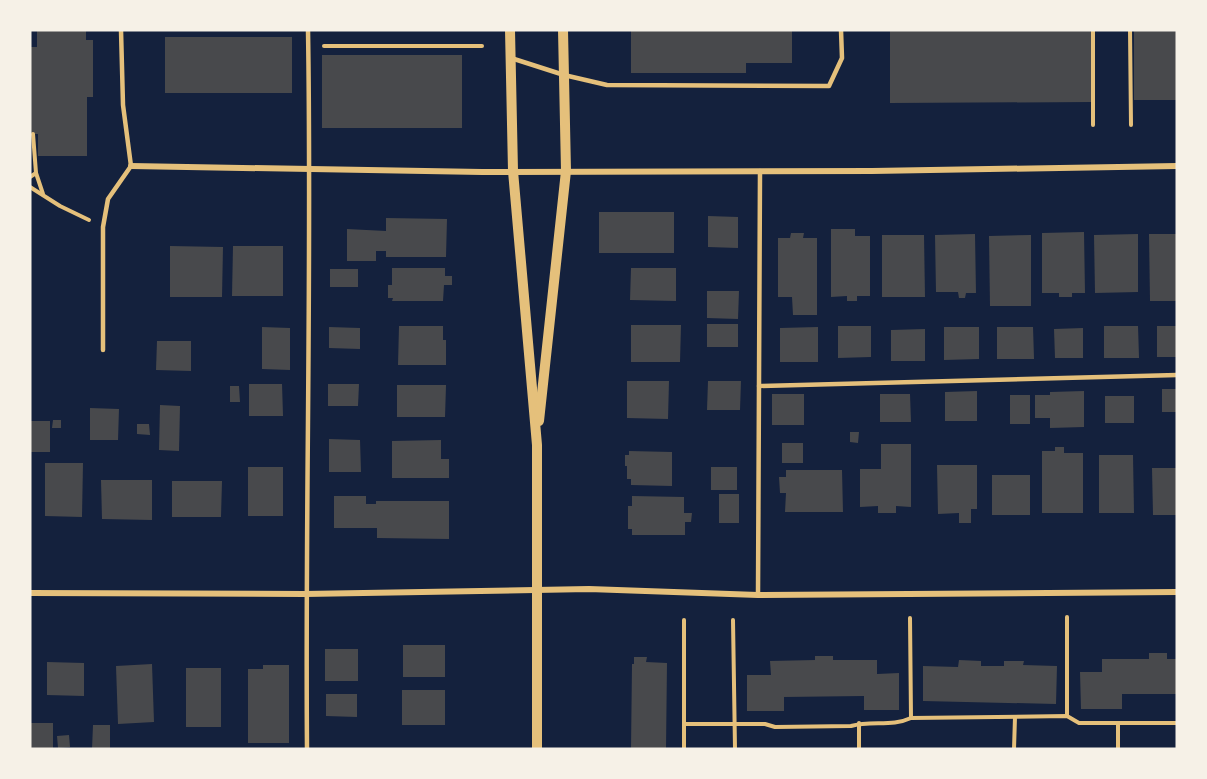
<svg xmlns="http://www.w3.org/2000/svg" width="1207" height="779" font-family="'Varela Round',sans-serif">
	<style>
		.building { fill: #48494c }
		.lines { fill: none; stroke-linecap: round; stroke-linejoin: round }
		.path { stroke: #e5c07b; stroke-width: 4 }
		.service { stroke: #e5c07b; stroke-width: 4.5 }
		.minor { stroke: #e5c07b; stroke-width: 6 }
		.tertiary { stroke: #e5c07b; stroke-width: 10 }
	</style>
	<rect width="100%" height="100%" fill="#14213d"/>
	<!-- building -->
	<g class="building">
		<path d="M37,30H86V40H93V97H87V156H38V134H30V47H37Z"/>
		<path d="M631,30H792V63H746V73H631Z"/>
		<path d="M890,30H1092V102L890,103Z"/>
		<rect x="1134" y="30" width="43" height="70"/>
		<rect x="165" y="37" width="127" height="56"/>
		<rect x="322" y="55" width="140" height="73"/>
		<rect x="599" y="212" width="75" height="41"/>
		<path d="M708,216L738,217V248L708,247Z"/>
		<path d="M386,218L447,219L446,257H386V251H376V261H347V229L386,231Z"/>
		<path d="M831,229H855V236H870V296H857V301H847V296L831,297Z"/>
		<path d="M1084,232L1085,293H1072V297H1059V293H1042V233Z"/>
		<path d="M791,233H804L803,238H817V315H793L792,297H778V238H790Z"/>
		<path d="M975,234L976,293H966L965,298H959L958,292H936L935,235Z"/>
		<path d="M1138,234V292L1095,293L1094,235Z"/>
		<path d="M1149,234H1177V301H1150Z"/>
		<path d="M882,235H924L925,297H882Z"/>
		<path d="M1031,235V306H990L989,236Z"/>
		<path d="M170,246L223,247L222,297H170Z"/>
		<path d="M233,246H283V296H232Z"/>
		<path d="M392,268H445V276H452V285H444L443,301H392L393,298H388V285H392Z"/>
		<path d="M631,268H676V301L630,300Z"/>
		<rect x="330" y="269" width="28" height="18"/>
		<path d="M707,291H739L738,319L707,318Z"/>
		<rect x="707" y="324" width="31" height="23"/>
		<path d="M631,325H681L680,362H631Z"/>
		<path d="M399,326H443V340H446V365H398Z"/>
		<path d="M838,326H871V357L838,358Z"/>
		<path d="M1104,326H1138L1139,358H1104Z"/>
		<rect x="1157" y="326" width="20" height="31"/>
		<path d="M262,327L290,328V370L262,369Z"/>
		<path d="M329,327L360,328V349L329,348Z"/>
		<path d="M818,327V362H780V328Z"/>
		<path d="M944,327H979V359L944,360Z"/>
		<path d="M997,327H1033L1034,359H997Z"/>
		<path d="M1083,328V358H1055L1054,329Z"/>
		<path d="M925,329V361H891V330Z"/>
		<path d="M157,341H191V371L156,370Z"/>
		<path d="M627,381H669L668,419L627,418Z"/>
		<path d="M708,381H741L740,410H707Z"/>
		<path d="M249,384H282L283,416H249Z"/>
		<path d="M328,384H359L358,406H328Z"/>
		<path d="M397,385H446L445,417H397Z"/>
		<path d="M230,386H239L240,402H230Z"/>
		<rect x="1162" y="389" width="15" height="23"/>
		<path d="M977,391V421H945V392Z"/>
		<path d="M1084,391V427L1050,428V418H1035V395H1050V392Z"/>
		<rect x="772" y="394" width="32" height="31"/>
		<path d="M880,394H910L911,422H880Z"/>
		<rect x="1010" y="395" width="20" height="29"/>
		<rect x="1105" y="396" width="29" height="27"/>
		<path d="M160,405L180,406L179,451L159,450Z"/>
		<path d="M90,408L119,409L118,440H90Z"/>
		<path d="M53,420H61V428H52Z"/>
		<rect x="30" y="421" width="20" height="31"/>
		<path d="M137,424H149L150,435L137,434Z"/>
		<path d="M850,432H859L858,443L850,442Z"/>
		<path d="M329,439L360,440L361,472H329Z"/>
		<path d="M441,440V459H449V478H392V441Z"/>
		<rect x="782" y="443" width="21" height="20"/>
		<path d="M881,444H911V507L896,506V513H878V506L860,507V469H881Z"/>
		<path d="M1055,447H1064V453H1083V513H1042V451H1055Z"/>
		<path d="M629,451L672,452V486L631,485V479H627V466H625V455H629Z"/>
		<path d="M1099,455H1133L1134,513H1099Z"/>
		<path d="M45,463H83L82,517L45,516Z"/>
		<path d="M937,465H977V509H971V523H959V513L938,514Z"/>
		<rect x="248" y="467" width="35" height="49"/>
		<rect x="711" y="467" width="26" height="23"/>
		<path d="M1152,468H1177V515H1153Z"/>
		<path d="M786,470H842L843,512H785L786,493H780L779,477H786Z"/>
		<rect x="992" y="475" width="38" height="40"/>
		<path d="M101,480H152V520L102,519Z"/>
		<path d="M172,481H222L221,517H172Z"/>
		<rect x="719" y="494" width="20" height="29"/>
		<path d="M334,496H366V504H376V501H449V539L377,538V528H334Z"/>
		<path d="M632,496L684,497V513H692L691,522H685V535H632V529H628V506H632Z"/>
		<rect x="403" y="645" width="42" height="32"/>
		<rect x="325" y="649" width="33" height="32"/>
		<path d="M1149,653H1167V659H1177V694H1122V709H1081L1080,672H1102V659H1149Z"/>
		<path d="M815,656H833V660H877V674L899,673V710H864V696L784,697V711H747V675H771L770,661L815,660Z"/>
		<path d="M634,657H647L646,662L667,663L666,749H631L632,664H634Z"/>
		<path d="M959,660L981,661V666H1004V661H1024L1023,665L1057,666L1056,704L923,701V666L958,667Z"/>
		<path d="M47,662L84,663V696L47,695Z"/>
		<path d="M152,664L154,722L118,724L116,666Z"/>
		<path d="M263,665H289V743H248V669H263Z"/>
		<rect x="186" y="668" width="35" height="59"/>
		<rect x="402" y="690" width="43" height="35"/>
		<path d="M326,694H357V717L326,716Z"/>
		<rect x="30" y="723" width="23" height="26"/>
		<path d="M93,725H110V749H92Z"/>
		<path d="M69,735L70,747L58,748L57,736Z"/>
	</g>
	<g class="lines">
		<!-- path -->
		<g class="path">
			<path d="M1093,30V125"/>
			<path d="M1130,30L1131,125"/>
			<path d="M324,46H482"/>
			<path d="M33,134L36,173"/>
			<path d="M30,177L36,173L43,194"/>
			<path d="M30,187L60,206L89,220"/>
			<path d="M910,618L911,718"/>
			<path d="M733,620L735,749"/>
			<path d="M1067,716V617"/>
			<path d="M1118,723V749"/>
			<path d="M684,724H765L775,727L851,726C871,720 892,727 911,718L1067,716L1079,723H1177"/>
			<path d="M684,749V620"/>
			<path d="M859,749V723"/>
			<path d="M1014,749L1015,717"/>
		</g>
		<!-- service -->
		<g class="service">
			<path d="M511,58L564,75L607,85L829,86L842,58L841,30"/>
			<path d="M103,350V227L108,199L131,166L123,105L121,30"/>
			<path d="M759,386L1177,375"/>
			<path d="M758,595L760,171"/>
			<path d="M307,749C305,509 312,270 308,30"/>
		</g>
		<!-- minor -->
		<g class="minor">
			<path d="M131,166L482,172L872,171L1177,166"/>
			<path d="M30,593L305,594L589,589L758,595L1177,592"/>
		</g>
		<!-- tertiary -->
		<g class="tertiary">
			<path d="M510,30L513,171L537,445V749"/>
			<path d="M539,421L566,171L563,30"/>
		</g>
	</g>
	<!-- border -->
	<rect width="1207" height="779" fill="none" stroke="#f6f1e7" stroke-width="63"/>
</svg>
